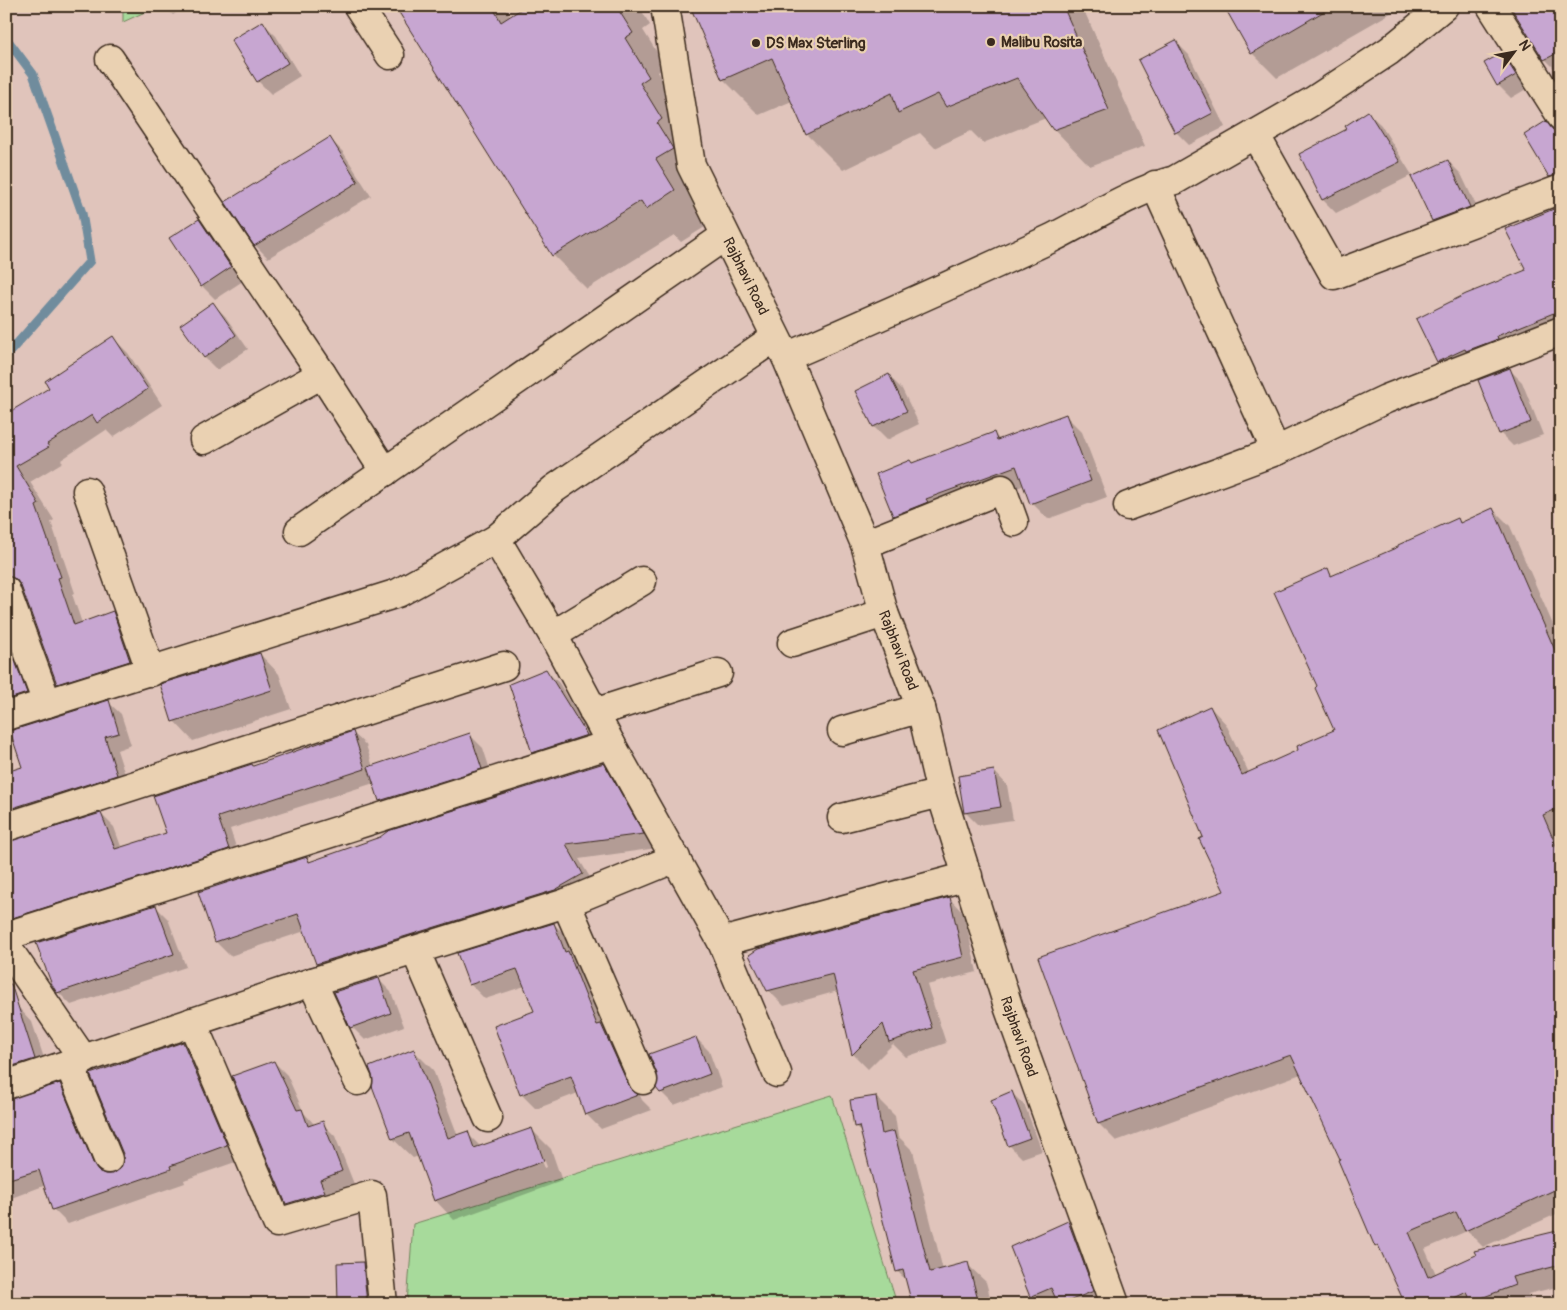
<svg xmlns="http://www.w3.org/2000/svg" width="1567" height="1310" font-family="Pangolin,sans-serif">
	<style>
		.green { fill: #a7da9b; stroke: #71825c }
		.shadow { fill: #0003; fill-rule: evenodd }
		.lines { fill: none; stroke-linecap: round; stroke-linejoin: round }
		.stream { stroke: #6f8c9d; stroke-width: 9 }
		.building { fill: #c7a6d1; stroke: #3b2a1e }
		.street-casing { stroke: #3b2a1e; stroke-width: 31 }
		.street { stroke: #ead1b2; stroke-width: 28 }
		.poi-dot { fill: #3b2a1e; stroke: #ead1b2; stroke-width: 2 }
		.labels { text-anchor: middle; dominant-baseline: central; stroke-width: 4.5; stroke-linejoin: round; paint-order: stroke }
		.poi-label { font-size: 15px; font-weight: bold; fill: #3b2a1e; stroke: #ead1b2; text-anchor: start }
		.street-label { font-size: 15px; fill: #3b2a1e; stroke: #ead1b2 }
	</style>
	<rect width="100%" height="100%" fill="#e0c4bb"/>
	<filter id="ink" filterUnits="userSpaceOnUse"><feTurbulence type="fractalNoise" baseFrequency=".02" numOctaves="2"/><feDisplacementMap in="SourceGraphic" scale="10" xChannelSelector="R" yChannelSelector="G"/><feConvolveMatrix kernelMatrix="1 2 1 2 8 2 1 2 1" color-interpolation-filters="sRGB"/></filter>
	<g filter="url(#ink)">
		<!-- green -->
		<g class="green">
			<path d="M123,6H158L123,22Z"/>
			<path d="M832,1095L897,1304H407L413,1224Z"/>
		</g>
		<!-- shadow -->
		<g class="shadow">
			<path d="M164,6H186L173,15Z"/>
			<path d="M397,6H504L511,18L529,6H639L650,25L643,30L666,67L658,72L682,112L706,183L689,194L708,225L681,242L674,235L587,289L553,255Z"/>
			<path d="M692,6H1082L1145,146L1090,166L1054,129L1046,118L983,143L971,131L935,148L920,133L843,170L807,134L792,101L759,115L723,79Z"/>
			<path d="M1225,6H1403L1277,78L1252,53Z"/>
			<path d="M1561,6V71L1558,72L1545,59Z"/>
			<path d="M263,23L276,36L300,76L271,94L258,81Z"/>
			<path d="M1176,42L1189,55L1225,127L1189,145L1176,132Z"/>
			<path d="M1502,55L1515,68L1528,88L1511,98L1498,85Z"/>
			<path d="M1368,113L1381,125L1412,175L1336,213L1323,200L1300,154L1349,130Z"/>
			<path d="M330,139L343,152L371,196L268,258L255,245Z"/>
			<path d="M1448,161L1461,174L1483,220L1446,233L1433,220Z"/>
			<path d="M1561,206V333L1455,378L1438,362L1417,320L1528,271Z"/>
			<path d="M198,220L211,233L243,281L215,299L202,286Z"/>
			<path d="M213,304L225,316L248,349L217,370L204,357Z"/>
			<path d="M113,338L128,353L162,405L113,437L106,430L61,460L63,462L30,482L54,520L51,522L75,593L72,594L82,623L113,613L128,628L145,676L73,698L58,683L24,591H16L6,602V415L51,388Z"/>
			<path d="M1509,369L1522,382L1543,435L1513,446L1500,433Z"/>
			<path d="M889,376L902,389L919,424L887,440L874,427L857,391Z"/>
			<path d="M1066,416L1082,432L1107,497L1048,519L1032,503L1025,485L942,516L911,532L894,515L913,464L994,434L1000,440Z"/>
			<path d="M1493,509L1510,526L1561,643V1212L1483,1247L1467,1231L1425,1249L1436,1274L1561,1231V1286L1528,1294L1531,1302L1526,1304H1406L1383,1254L1376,1246L1341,1159L1301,1074L1116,1141L1099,1124L1040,958L1226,892L1205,837L1210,707L1226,724L1249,773L1300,750L1336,731L1319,687L1327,570L1334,576L1400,548L1457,519L1462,523Z"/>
			<path d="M6,613L41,708L6,717Z"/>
			<path d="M260,654L279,674L291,709L193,741L174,721Z"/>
			<path d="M545,670L559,683L599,748L546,765L533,752Z"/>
			<path d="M108,702L121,714L131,745L117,750L129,787L6,830V773L23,767Z"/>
			<path d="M353,733L366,745L373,767L470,735L483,748L494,782L393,814L380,801L374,783L230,829L241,862L20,932L7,919L101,814L114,827L122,849L167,834L253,767Z"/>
			<path d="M603,764L618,779L657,848L579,859L597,889L332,979L317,964L305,931L230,956L216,942L307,858L311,862Z"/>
			<path d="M994,771L1007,785L1013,820L978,825L965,812Z"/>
			<path d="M949,898L964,914L977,972L927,985L946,1043L906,1057L893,1044L868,1069L853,1054L838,991L784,1006L768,990Z"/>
			<path d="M155,906L168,919L186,967L71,1005L58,992Z"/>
			<path d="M554,924L569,939L642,1100L652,1110L601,1129L586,1114L578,1093L536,1109L521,1094L535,1012L525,986L485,999L470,984Z"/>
			<path d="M378,979L391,992L404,1026L365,1040L352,1027Z"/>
			<path d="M18,1007L32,1022L49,1073L6,1094V1011Z"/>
			<path d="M696,1038L709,1051L722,1087L674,1105L661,1092Z"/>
			<path d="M183,1043L197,1058L241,1160L184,1180L185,1183L68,1224L53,1209L46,1185L6,1200V1101L60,1085L74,1099L106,1176L114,1175L122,1169Z"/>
			<path d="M414,1051L433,1070L458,1136L467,1133L481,1147L531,1129L551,1149L562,1181L454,1220L435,1200L419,1156L413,1158L393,1139L374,1075ZM538,1151H541L547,1167L545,1168Z"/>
			<path d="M274,1062L287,1075L304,1113L315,1125L322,1123L335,1136L354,1184L333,1193L300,1216L287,1203Z"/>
			<path d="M1012,1093L1025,1106L1042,1151L1022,1158L1009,1145Z"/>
			<path d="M876,1097L895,1116L898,1136L913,1151L943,1270L967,1264L986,1282L992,1304H913L907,1281L897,1271L862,1133L855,1126Z"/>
			<path d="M1068,1222L1081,1235L1106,1304H1039L1031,1296L1032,1237Z"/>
			<path d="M363,1264L376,1277L378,1304H339Z"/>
		</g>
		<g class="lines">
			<!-- stream -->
			<path class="stream" d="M6,38L33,74L82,213L90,261L6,356"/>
		</g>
		<!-- building -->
		<g class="building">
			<path d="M395,6H492L501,22L526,6H616L633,33L625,38L649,77L640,83L662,119L657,123L672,147L673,149L656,159L675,190L646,209L641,201L552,256Z"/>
			<path d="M690,6H1063L1109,110L1053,130L1017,78L946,107L938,94L898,113L892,93L806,135L772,58L722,80Z"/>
			<path d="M1224,6H1333L1251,54Z"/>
			<path d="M1510,6H1561V51L1544,60Z"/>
			<path d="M263,21L288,63L257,82L231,40Z"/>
			<path d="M1176,40L1213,113L1175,133L1138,60Z"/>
			<path d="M1502,53L1516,75L1497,86L1484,63Z"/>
			<path d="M1368,111L1400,162L1322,200L1299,154L1347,129L1345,126Z"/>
			<path d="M1546,121L1553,130L1561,131V174L1549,177L1524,135Z"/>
			<path d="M330,137L358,182L254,246L225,202Z"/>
			<path d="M1448,160L1470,207L1432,221L1411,177Z"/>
			<path d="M1561,206V310L1497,336L1498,339L1466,351L1465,349L1437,362L1416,319L1466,294L1526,270L1505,229Z"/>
			<path d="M199,219L231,267L201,287L169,238Z"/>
			<path d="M213,302L236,335L204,358L180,325Z"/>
			<path d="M113,336L148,389L97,423L92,415L47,444L49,447L16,466L39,504L36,506L61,577L58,578L74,625L113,611L130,661L57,684L21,586L16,579L6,576V414L49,388L45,381Z"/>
			<path d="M1510,368L1531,422L1499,434L1478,380Z"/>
			<path d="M889,374L907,411L873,427L855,391Z"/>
			<path d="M1066,414L1091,481L1030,504L1016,466L926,499L928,502L893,516L876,474L910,460L912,463L994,432L997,440Z"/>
			<path d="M1493,508L1561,664V807L1543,815L1561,857V1187L1465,1231L1456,1212L1409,1232L1428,1277L1476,1255L1474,1251L1561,1230V1265L1512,1277L1515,1285L1471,1302L1467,1292L1441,1304H1405L1378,1245L1375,1247L1338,1160L1340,1159L1291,1055L1098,1124L1038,957L1224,891L1199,839L1203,837L1158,730L1210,706L1242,775L1298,750L1297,746L1334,730L1315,688L1317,686L1274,592L1328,568L1331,576L1398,547V545L1458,518L1460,523Z"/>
			<path d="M6,637L27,693L6,700Z"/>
			<path d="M260,653L272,690L172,722L160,684Z"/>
			<path d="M546,669L587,735L532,753L509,684Z"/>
			<path d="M109,700L119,733L105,737L117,775L6,810V772L22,767L10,731Z"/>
			<path d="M353,731L365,769L218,817L229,849L6,920V842L101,813L115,849L166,833L153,796L252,764L253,766Z"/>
			<path d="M470,733L482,769L379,801L368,767Z"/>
			<path d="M604,763L644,834L566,844L583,874L555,890L316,964L298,914L215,942L198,892L307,857L309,862L380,837L388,831Z"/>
			<path d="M994,770L1001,807L964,813L958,776Z"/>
			<path d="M950,897L963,957L913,970L932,1028L889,1042L883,1024L852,1055L833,974L767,991L749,955L758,949Z"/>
			<path d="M156,905L174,954L57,993L52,985L36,943Z"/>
			<path d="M554,923L565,952L568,951L597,1025L601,1024L629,1086L638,1095L585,1115L571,1076L520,1095L494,1026L534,1011L517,969L469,985L457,953Z"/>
			<path d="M379,978L391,1013L350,1028L334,992Z"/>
			<path d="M11,984L35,1059L6,1068V985Z"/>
			<path d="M696,1037L710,1074L660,1093L656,1088L657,1074L649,1054Z"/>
			<path d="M183,1042L227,1145L170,1166L171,1169L52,1210L39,1170L6,1180V1100L60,1083L94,1165L98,1171L105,1174H113L121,1168L123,1162V1154L90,1074Z"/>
			<path d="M414,1049L448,1138L468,1131L474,1148L532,1128L544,1161L434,1201L409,1133L392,1139L372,1086V1075L369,1067Z"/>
			<path d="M274,1061L297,1110L302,1109L308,1126L323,1121L342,1171L320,1180L325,1192L286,1204L232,1076Z"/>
			<path d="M1012,1091L1030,1138L1008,1146L991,1100Z"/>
			<path d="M876,1096L882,1134L894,1131L930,1272L968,1262L979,1304H912L903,1270L896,1272L859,1126L854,1127L850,1100Z"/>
			<path d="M1068,1221L1094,1291L1061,1304H1058L1051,1288L1030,1297L1010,1247Z"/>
			<path d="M363,1262L367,1304H338L337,1263Z"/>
		</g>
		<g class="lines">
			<!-- street casing -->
			<g class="street-casing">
				<g id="street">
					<path d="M358,6L390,55"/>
					<path id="s1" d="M665,6L691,165L786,357L865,544L884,613L921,708L941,793L1009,1009L1115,1304"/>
					<path d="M1491,6L1561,116"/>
					<path d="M110,59L322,374L385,472"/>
					<path d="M1255,134L1334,275L1561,189"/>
					<path d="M1155,185L1276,451"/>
					<path d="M786,357C875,319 964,279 1052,238C1092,218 1132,191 1175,180L1313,101L1389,51L1444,6"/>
					<path d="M204,440L322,374"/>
					<path d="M87,491L151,672"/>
					<path d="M1128,506L1276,451L1386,399L1561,331"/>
					<path d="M299,531L725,236"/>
					<path d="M496,539L553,635L611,744L722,942L777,1073"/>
					<path d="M865,544L1002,489L1014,522"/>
					<path d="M6,591L47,703"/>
					<path d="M553,635L642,581"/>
					<path d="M792,643L884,613"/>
					<path d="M594,713L718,673"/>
					<path d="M6,716L398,593L496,539L554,489L774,338"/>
					<path d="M842,731L921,708"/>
					<path d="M842,818L941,793"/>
					<path d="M6,827L504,666"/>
					<path d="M566,903L643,1080"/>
					<path d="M6,936L611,744"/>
					<path d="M722,942L968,876"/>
					<path d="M6,946L84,1060"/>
					<path d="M415,950L488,1118"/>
					<path d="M312,982L358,1081"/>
					<path d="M192,1022L277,1223L372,1195L383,1304"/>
					<path d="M69,1064L108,1159"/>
					<path d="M6,1085L312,982L566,903L676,858"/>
				</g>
			</g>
			<!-- street -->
			<use href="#street" class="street"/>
		</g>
	</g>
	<!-- markers -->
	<g class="poi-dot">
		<circle cx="991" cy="42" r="5"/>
		<circle cx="756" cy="43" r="5"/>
	</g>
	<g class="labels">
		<!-- poi labels -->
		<g class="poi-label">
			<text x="1001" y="42">Malibu Rosita</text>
			<text x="766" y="43">DS Max Sterling</text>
		</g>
		<!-- street labels -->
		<g class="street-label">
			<text stroke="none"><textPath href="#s1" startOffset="285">Rajbhavi Road</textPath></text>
			<text stroke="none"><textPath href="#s1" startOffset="690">Rajbhavi Road</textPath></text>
			<text stroke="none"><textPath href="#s1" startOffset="1095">Rajbhavi Road</textPath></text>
		</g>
	</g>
	<!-- margin -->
	<rect width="1567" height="1310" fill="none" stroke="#ead1b2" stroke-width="25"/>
	<rect x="12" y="12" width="1542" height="1285" fill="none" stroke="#3b2a1e" stroke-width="2" filter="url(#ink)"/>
	<!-- north arrow -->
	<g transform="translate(1514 52) rotate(58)" stroke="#ead1b2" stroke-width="4" paint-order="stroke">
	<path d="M0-4L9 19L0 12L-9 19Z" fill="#3b2a1e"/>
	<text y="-8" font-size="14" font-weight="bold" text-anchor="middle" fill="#3b2a1e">N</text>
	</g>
</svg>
